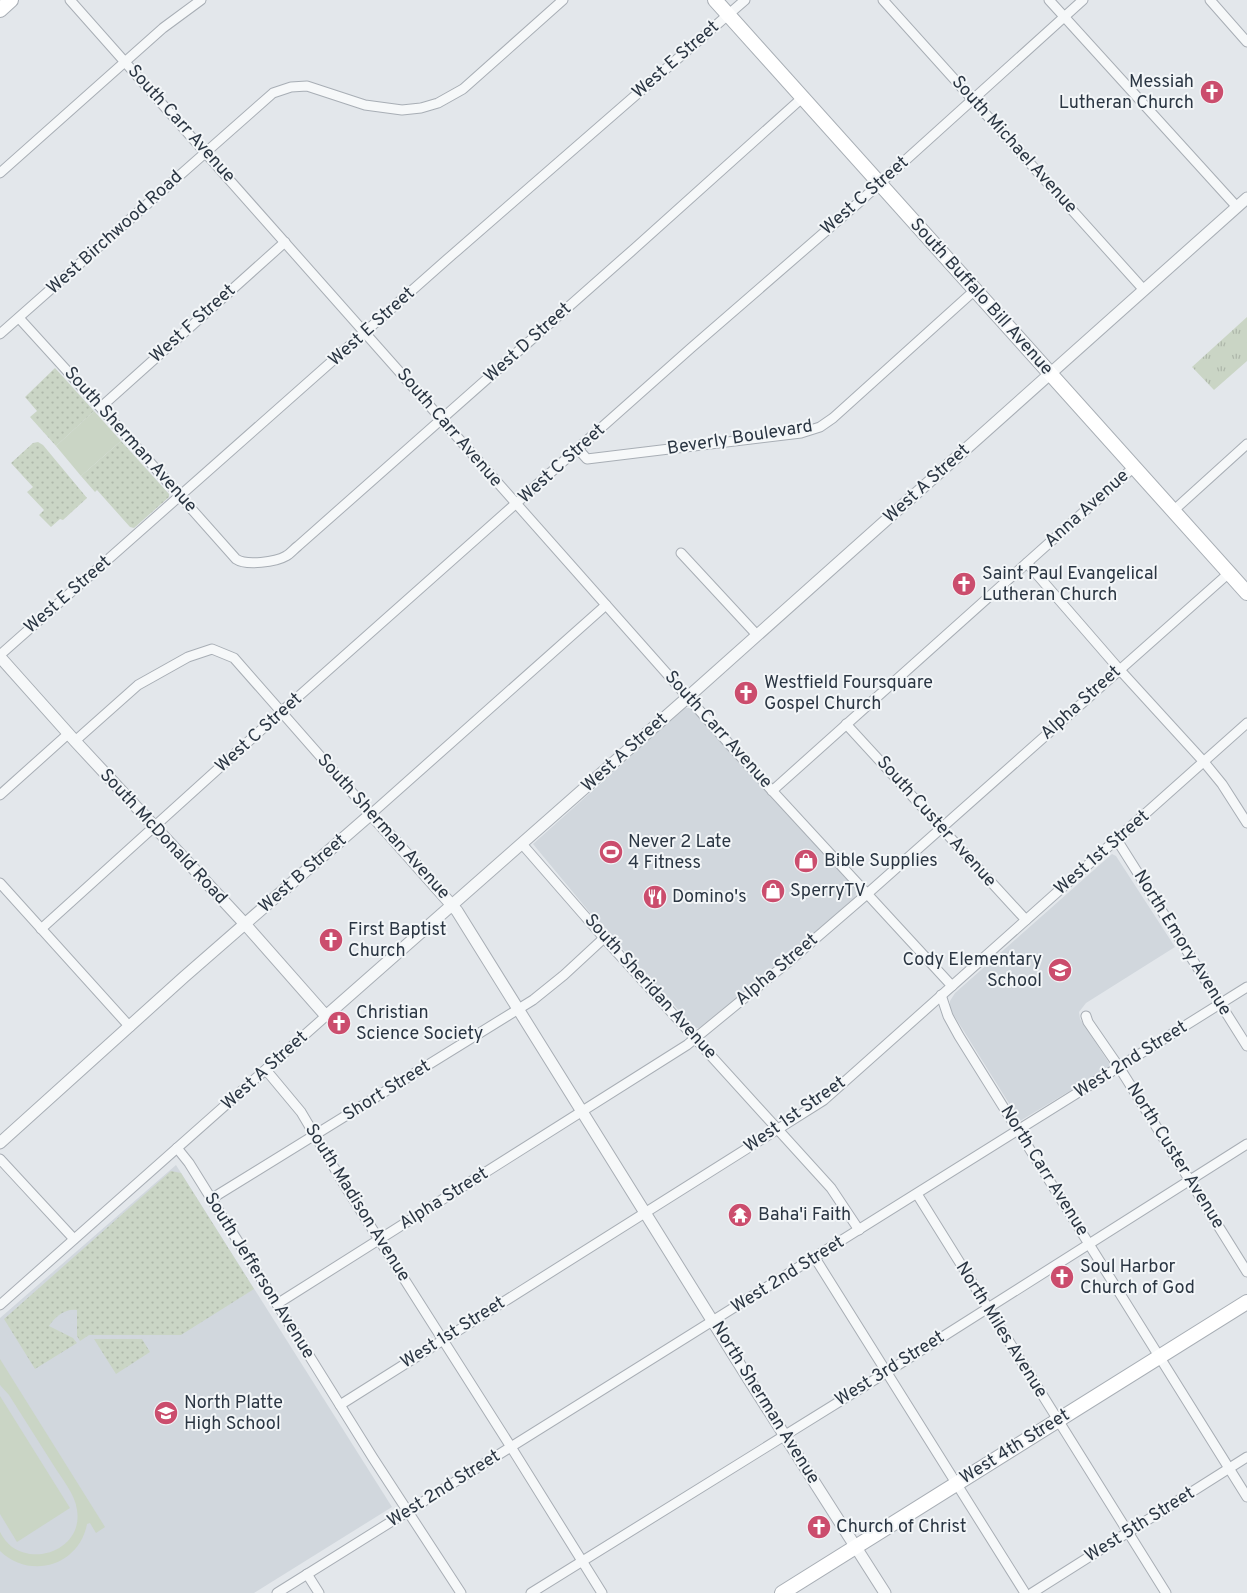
<svg xmlns="http://www.w3.org/2000/svg" width="1247" height="1593" font-family="Overpass,sans-serif">
	<style>
		.built { fill: #d1d7dd }
		.grass { fill: url(#grass-dots) }
		.park { fill: url(#park-tufts) }
		.pitch { fill: #cad5c5 }
		.lines { fill: none; stroke-linecap: round; stroke-linejoin: round }
		.minor-casing { stroke: #a8aeb5; stroke-width: 11 }
		.tertiary-casing { stroke: #a8aeb5; stroke-width: 13 }
		.secondary-casing { stroke: #a8aeb5; stroke-width: 16 }
		.minor { stroke: #f6f8f9; stroke-width: 9 }
		.tertiary { stroke: #f6f8f9; stroke-width: 11 }
		.secondary { stroke: #fff; stroke-width: 14 }
		.labels { text-anchor: middle; dominant-baseline: central; stroke-width: 4; stroke-linejoin: round; paint-order: stroke }
		.street-label { font-size: 18px; fill: #2b3643; stroke: #f3f6f8 }
		.poi-label { font-size: 18px; fill: #2b3643; stroke: #f3f6f8; text-anchor: start }
	</style>
	<defs>
		<pattern id="grass-dots" width="8" height="8" patternUnits="userSpaceOnUse" patternTransform="scale(1.25)"><rect width="8" height="8" fill="#cad5c5"/><path d="M2 2h.1M6 6h.1" fill="none" stroke="#aeb7aa" stroke-width="1.8" stroke-linecap="round"/></pattern>
		<pattern id="park-tufts" width="24" height="20" patternUnits="userSpaceOnUse" patternTransform="scale(1.25)"><rect width="24" height="20" fill="#cad5c5"/><path d="M3 7l-1-3M5 7V3M7 7l1-3M15 17l-1-3M17 17v-4M19 17l1-3" fill="none" stroke="#aeb7aa"/></pattern>
	</defs>
	<rect width="100%" height="100%" fill="#e3e7eb"/>
	<!-- built -->
	<g class="built">
		<path d="M685,708H690L696,711L858,890L855,897L794,952L699,1028H695L596,920L533,844Z"/>
		<path d="M1112,854L1116,856L1175,947L1086,1003L1079,1012L1080,1019L1111,1066L1020,1121L950,1009V1001L955,993Z"/>
		<path d="M176,1165L392,1507L254,1593H0V1318Z"/>
	</g>
	<!-- grass -->
	<g class="grass">
		<path d="M55,368L94,411L56,446L30,417L37,411L25,397Z"/>
		<path d="M121,441L169,494V497L134,528L130,527L97,490L95,492L81,476Z"/>
		<path d="M38,442L43,445L87,498L63,520L60,519L51,527L39,515L44,510L27,492L33,487L11,463L33,443Z"/>
		<path d="M171,1171L181,1173L254,1289L181,1335H89L80,1341L77,1336V1310C65,1308 55,1317 49,1326L73,1338L77,1343L35,1369L4,1319Z"/>
		<path d="M94,1339H142L150,1352L116,1374Z"/>
	</g>
	<!-- park -->
	<path class="park" d="M1247,317V361L1214,390L1192,367Z"/>
	<!-- pitch -->
	<g class="pitch">
		<path d="M94,411L121,441L81,476L56,446Z"/>
		<path d="M0,1359L105,1527L96,1533L90,1523L87,1524C79,1566 30,1580 0,1551V1532C3,1538 7,1543 12,1547C40,1566 83,1546 77,1510C75,1494 62,1479 54,1466C39,1442 24,1419 9,1395L0,1385Z"/>
		<path d="M0,1396L70,1508L17,1542L0,1514Z"/>
	</g>
	<g class="lines">
		<!-- minor casing -->
		<g class="minor-casing">
			<g id="minor">
				<path d="M70,0C292,247 509,499 731,746C804,826 878,906 952,986"/>
				<path d="M883,0L1144,290"/>
				<path d="M1049,0L1237,207"/>
				<path d="M1210,0L1247,42"/>
				<path d="M0,173L163,28L201,0"/>
				<path d="M19,318L140,451L236,559C246,566 276,562 286,556C290,554 294,549 298,546L635,248L802,98"/>
				<path d="M0,334L273,93L291,87L307,86L365,105L402,110L421,108L438,103L463,89L563,0"/>
				<path d="M101,407L285,242"/>
				<path d="M578,449L587,459L801,433L820,427L833,418L975,290"/>
				<path d="M1173,511L1247,444"/>
				<path d="M681,553L757,635"/>
				<path d="M1027,563L1119,669L1204,762L1222,784L1247,823"/>
				<path d="M0,655L452,255L745,0"/>
				<path d="M846,724L1026,920"/>
				<path d="M75,741L138,685L188,657L212,649L234,658L371,814L606,605"/>
				<path d="M772,791L1134,467"/>
				<path d="M0,795L68,734"/>
				<path d="M1117,840L1247,1046"/>
				<path d="M522,844L604,938L831,1188L859,1230"/>
				<path d="M0,883L130,1027"/>
				<path d="M41,929L281,712L691,348L857,204L1083,0"/>
				<path d="M941,995L948,1016L959,1036L1247,1497"/>
				<path d="M1086,1016L1088,1022L1119,1067L1247,1272"/>
				<path d="M266,1070L301,1112L345,1186L511,1447L602,1593"/>
				<path d="M177,1148L189,1163L373,1458L461,1593"/>
				<path d="M0,1159L74,1239"/>
				<path d="M917,1194L1166,1593"/>
				<path d="M211,1199L533,1000L564,975L604,938"/>
				<path d="M815,1258L1025,1593"/>
				<path d="M277,1304L687,1045L787,963L867,894L1229,573"/>
				<path d="M0,1305L326,1016"/>
				<path d="M340,1405L824,1100L1247,723"/>
				<path d="M307,1574L319,1593"/>
				<path d="M277,1593L1247,987"/>
				<path d="M531,1593L887,1372L1247,1144"/>
				<path d="M1032,1593L1247,1457"/>
			</g>
		</g>
		<!-- tertiary casing -->
		<g class="tertiary-casing">
			<g id="tertiary">
				<path d="M0,657L75,741L245,924L326,1016L688,697L1247,198"/>
				<path d="M0,1143L184,977L371,814L457,911L748,1378L885,1593"/>
			</g>
		</g>
		<!-- secondary casing -->
		<g class="secondary-casing">
			<g id="secondary">
				<path d="M715,0L1247,593"/>
				<path d="M0,10L11,0"/>
				<path d="M782,1593L1247,1302"/>
			</g>
		</g>
		<!-- minor -->
		<use href="#minor" class="minor"/>
		<!-- tertiary -->
		<use href="#tertiary" class="tertiary"/>
		<!-- secondary -->
		<use href="#secondary" class="secondary"/>
	</g>
	<!-- icons -->
	<defs>
		<g id="church-disc" transform="scale(1.25)"><circle r="9.5" fill="#cb4d6d" stroke="#f3f6f8"/><path d="M-1.2-6h2.4v3.5h3.3v2.4h-3.3V6h-2.4V-.1h-3.3v-2.4h3.3Z" fill="#fff"/></g>
		<g id="stadium-disc" transform="scale(1.25)"><circle r="9.5" fill="#cb4d6d" stroke="#f3f6f8"/><path d="M0-5a6.5 5 0 1 0 0 10a6.5 5 0 1 0 0-10ZM-3.5-1.8h7v3.6h-7Z" fill="#fff"/></g>
		<g id="shop-disc" transform="scale(1.25)"><circle r="9.5" fill="#cb4d6d" stroke="#f3f6f8"/><path d="M-5-2.5h2.3a2.7 3.5 0 0 1 5.4 0H5L5.5 6h-11ZM-1.5-2.5h3a1.5 2.3 0 0 0-3 0Z" fill="#fff"/></g>
		<g id="restaurant-disc" transform="scale(1.25)"><circle r="9.5" fill="#cb4d6d" stroke="#f3f6f8"/><path d="M-5-6h1v4h1v-4h1v4h1v-4h1v5L-1.5 .5V6h-2V.5L-5-1ZM5-6V6H3V1.5H1.5Q1.5-4 5-6Z" fill="#fff"/></g>
		<g id="school-disc" transform="scale(1.25)"><circle r="9.5" fill="#cb4d6d" stroke="#f3f6f8"/><path d="M0-5L7-2L0 1L-7-2ZM-4 1L0 2.5L4 1V4Q0 6-4 4Z" fill="#fff"/></g>
		<g id="temple-disc" transform="scale(1.25)"><circle r="9.5" fill="#cb4d6d" stroke="#f3f6f8"/><path d="M0-6L5-2H3V0L6.5 2.5H4V6H1.5V3h-3V6H-4V2.5H-6.5L-3 0V-2H-5Z" fill="#fff"/></g>
	</defs>
	<g fill-rule="evenodd">
		<use href="#church-disc" x="1212" y="92"/>
		<use href="#church-disc" x="964" y="584"/>
		<use href="#church-disc" x="746" y="693"/>
		<use href="#stadium-disc" x="611" y="852"/>
		<use href="#shop-disc" x="806" y="861"/>
		<use href="#shop-disc" x="773" y="891"/>
		<use href="#restaurant-disc" x="655" y="897"/>
		<use href="#church-disc" x="331" y="940"/>
		<use href="#school-disc" x="1060" y="970"/>
		<use href="#church-disc" x="339" y="1023"/>
		<use href="#temple-disc" x="740" y="1215"/>
		<use href="#church-disc" x="1062" y="1277"/>
		<use href="#school-disc" x="166" y="1413"/>
		<use href="#church-disc" x="819" y="1527"/>
	</g>
	<g class="labels">
		<!-- street labels -->
		<g class="street-label">
			<text transform="translate(676 60) rotate(-41)">West E Street</text>
			<text transform="translate(181 124) rotate(48)">South Carr Avenue</text>
			<text transform="translate(1014 145) rotate(48)">South Michael Avenue</text>
			<text transform="translate(865 196) rotate(-41)">West C Street</text>
			<text transform="translate(115 233) rotate(-42)">West Birchwood Road</text>
			<text transform="translate(981 297) rotate(48)">South Buffalo Bill Avenue</text>
			<text transform="translate(193 324) rotate(-42)">West F Street</text>
			<text transform="translate(372 327) rotate(-42)">West E Street</text>
			<text transform="translate(528 343) rotate(-42)">West D Street</text>
			<text transform="translate(449 428) rotate(49)">South Carr Avenue</text>
			<text transform="translate(740 438) rotate(-9)">Beverly Boulevard</text>
			<text transform="translate(130 440) rotate(48)">South Sherman Avenue</text>
			<text transform="translate(562 464) rotate(-42)">West C Street</text>
			<text transform="translate(927 484) rotate(-42)">West A Street</text>
			<text transform="translate(1087 509) rotate(-42)">Anna Avenue</text>
			<text transform="translate(68 595) rotate(-41)">West E Street</text>
			<text transform="translate(1081 703) rotate(-42)">Alpha Street</text>
			<text transform="translate(718 730) rotate(48)">South Carr Avenue</text>
			<text transform="translate(259 733) rotate(-42)">West C Street</text>
			<text transform="translate(625 753) rotate(-42)">West A Street</text>
			<text transform="translate(936 822) rotate(48)">South Custer Avenue</text>
			<text transform="translate(383 827) rotate(48)">South Sherman Avenue</text>
			<text transform="translate(163 837) rotate(47)">South McDonald Road</text>
			<text transform="translate(1102 853) rotate(-41)">West 1st Street</text>
			<text transform="translate(303 874) rotate(-41)">West B Street</text>
			<text transform="translate(1182 943) rotate(58)">North Emory Avenue</text>
			<text transform="translate(777 970) rotate(-40)">Alpha Street</text>
			<text transform="translate(650 987) rotate(48)">South Sheridan Avenue</text>
			<text transform="translate(1131 1060) rotate(-32)">West 2nd Street</text>
			<text transform="translate(265 1071) rotate(-42)">West A Street</text>
			<text transform="translate(387 1091) rotate(-32)">Short Street</text>
			<text transform="translate(795 1115) rotate(-35)">West 1st Street</text>
			<text transform="translate(1175 1156) rotate(58)">North Custer Avenue</text>
			<text transform="translate(1044 1171) rotate(58)">North Carr Avenue</text>
			<text transform="translate(444 1199) rotate(-32)">Alpha Street</text>
			<text transform="translate(357 1203) rotate(58)">South Madison Avenue</text>
			<text transform="translate(788 1275) rotate(-32)">West 2nd Street</text>
			<text transform="translate(259 1276) rotate(58)">South Jefferson Avenue</text>
			<text transform="translate(1001 1330) rotate(58)">North Miles Avenue</text>
			<text transform="translate(453 1333) rotate(-32)">West 1st Street</text>
			<text transform="translate(890 1369) rotate(-32)">West 3rd Street</text>
			<text transform="translate(765 1403) rotate(58)">North Sherman Avenue</text>
			<text transform="translate(1015 1447) rotate(-32)">West 4th Street</text>
			<text transform="translate(444 1489) rotate(-32)">West 2nd Street</text>
			<text transform="translate(1140 1525) rotate(-32)">West 5th Street</text>
		</g>
		<!-- poi labels -->
		<g class="poi-label">
			<text x="1194" y="82" text-anchor="end">Messiah<tspan x="1194" dy="21">Lutheran Church</tspan></text>
			<text x="982" y="574">Saint Paul Evangelical<tspan x="982" dy="21">Lutheran Church</tspan></text>
			<text x="764" y="683">Westfield Foursquare<tspan x="764" dy="21">Gospel Church</tspan></text>
			<text x="628" y="842">Never 2 Late<tspan x="628" dy="21">4 Fitness</tspan></text>
			<text x="824" y="861">Bible Supplies</text>
			<text x="790" y="891">SperryTV</text>
			<text x="672" y="897">Domino's</text>
			<text x="348" y="930">First Baptist<tspan x="348" dy="21">Church</tspan></text>
			<text x="1042" y="960" text-anchor="end">Cody Elementary<tspan x="1042" dy="21">School</tspan></text>
			<text x="356" y="1013">Christian<tspan x="356" dy="21">Science Society</tspan></text>
			<text x="758" y="1215">Baha'i Faith</text>
			<text x="1080" y="1267">Soul Harbor<tspan x="1080" dy="21">Church of God</tspan></text>
			<text x="184" y="1403">North Platte<tspan x="184" dy="21">High School</tspan></text>
			<text x="836" y="1527">Church of Christ</text>
		</g>
	</g>
</svg>
